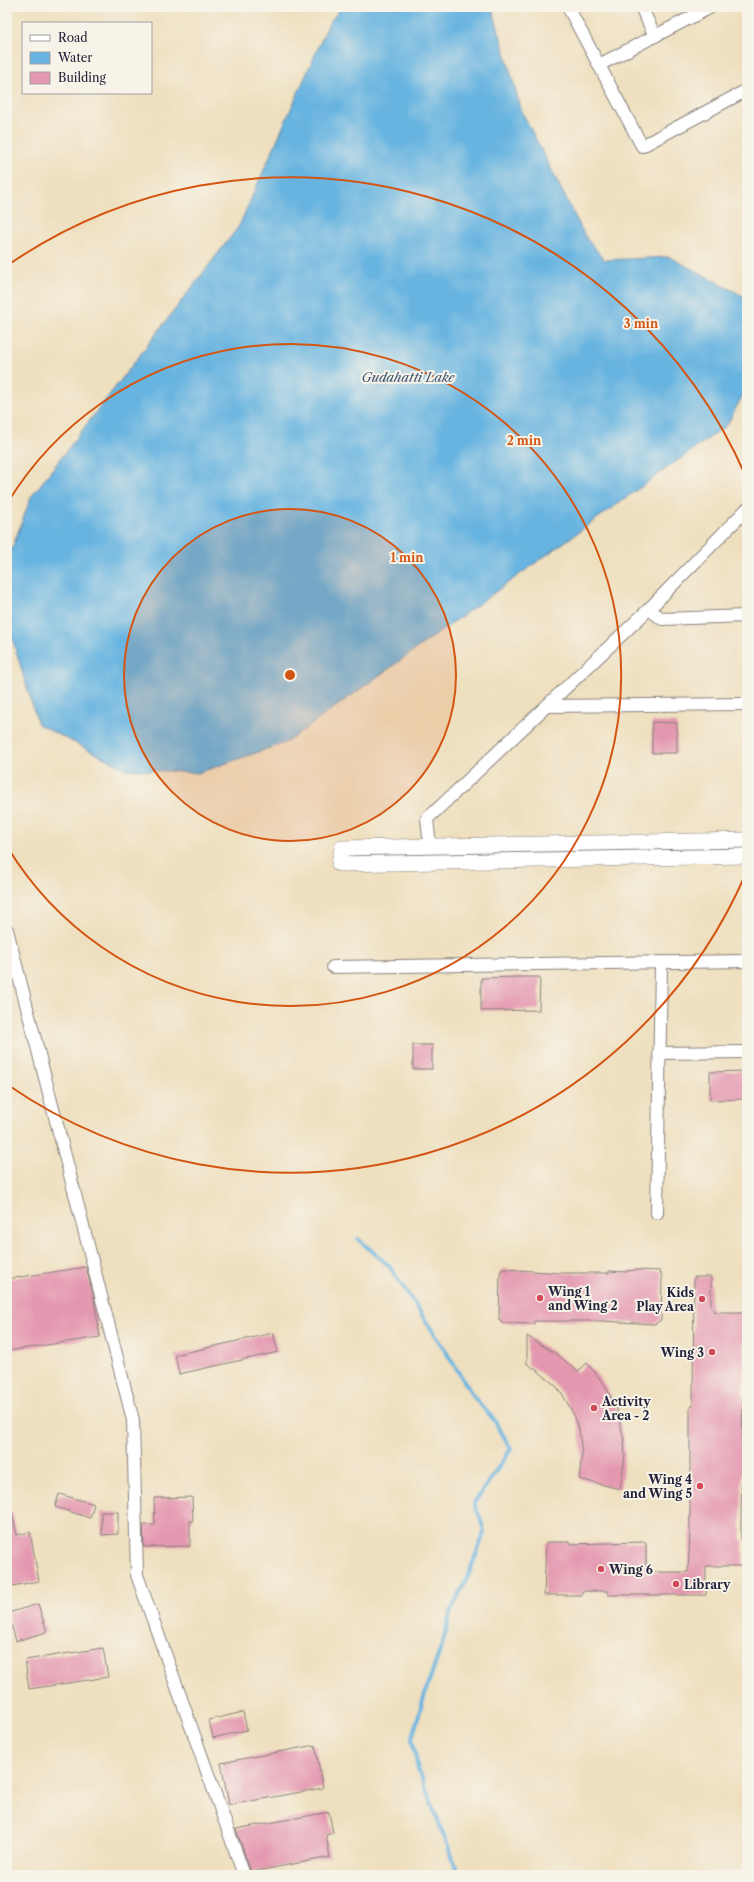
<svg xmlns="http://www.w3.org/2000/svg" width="754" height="1882" font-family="'Libre Caslon Text',serif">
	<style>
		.water { fill: #67b4e0; stroke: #446b8e }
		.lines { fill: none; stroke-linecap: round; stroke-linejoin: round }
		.stream { stroke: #67b4e0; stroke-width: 4 }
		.building { fill: #e498b0 }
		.minor-casing { stroke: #88807c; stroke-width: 14 }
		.tertiary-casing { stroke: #88807c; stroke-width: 16 }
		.minor { stroke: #fff; stroke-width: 12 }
		.tertiary { stroke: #fff; stroke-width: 15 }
		.ring { fill: none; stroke: #d45411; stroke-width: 2 }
		.poi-dot { fill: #d1495b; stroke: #f7f3e8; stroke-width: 1.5 }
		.labels { text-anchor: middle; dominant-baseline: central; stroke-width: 4; stroke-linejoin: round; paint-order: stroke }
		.poi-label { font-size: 12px; font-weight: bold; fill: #22223b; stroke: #f7f3e8; text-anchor: start }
		.water-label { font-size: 13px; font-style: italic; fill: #3a5575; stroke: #f7f3e8 }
		.centre { fill: #d45411; stroke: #f7f3e8; stroke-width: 2 }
		.ring-label { font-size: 12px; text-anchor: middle; font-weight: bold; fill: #d45411; stroke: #f7f3e8; stroke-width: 4; stroke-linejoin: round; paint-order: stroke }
	</style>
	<rect width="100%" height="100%" fill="#f7f3e8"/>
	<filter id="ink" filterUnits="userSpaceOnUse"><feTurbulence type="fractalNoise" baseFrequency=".025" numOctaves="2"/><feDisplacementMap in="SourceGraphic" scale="8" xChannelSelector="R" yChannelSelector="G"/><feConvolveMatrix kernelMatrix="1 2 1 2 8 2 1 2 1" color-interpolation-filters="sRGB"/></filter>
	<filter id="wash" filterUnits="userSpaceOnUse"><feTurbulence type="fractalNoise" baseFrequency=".012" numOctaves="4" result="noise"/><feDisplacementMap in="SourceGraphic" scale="16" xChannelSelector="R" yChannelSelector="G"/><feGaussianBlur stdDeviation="0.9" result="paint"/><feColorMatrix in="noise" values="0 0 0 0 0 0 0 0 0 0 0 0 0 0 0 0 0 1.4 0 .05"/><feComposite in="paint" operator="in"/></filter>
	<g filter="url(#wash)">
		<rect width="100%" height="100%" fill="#eedfbe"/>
		<!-- water -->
		<path class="water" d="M342,7H492L522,112L586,238L605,260L669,257L747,298V387L727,425L287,742L198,773L126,769L38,724L7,621V562L31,497L239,226L329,23Z"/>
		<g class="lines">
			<!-- stream -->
			<g class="stream">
				<path d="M358,1239L389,1266L440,1342L473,1396L495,1421L511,1449L474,1503L481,1520L484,1533L468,1576L451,1611L442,1645L427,1687L412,1738L418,1769L459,1875"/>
				<path d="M341,1870L345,1875"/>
			</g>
		</g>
		<g id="blocks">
			<!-- building -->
			<g class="building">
				<path d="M652,722L677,723V753H652Z"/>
				<path d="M518,977H540L539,1010L481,1011V978Z"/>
				<rect x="413" y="1045" width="19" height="24"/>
				<path d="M746,1071L747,1099L710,1100V1072Z"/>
				<path d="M86,1267L94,1299L100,1337L7,1351V1279Z"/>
				<path d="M505,1269L560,1273H609V1271L627,1272V1271L636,1270L660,1271L662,1277L661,1320L655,1324L602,1321H534V1324L501,1323V1320H499L500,1273L501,1270Z"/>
				<path d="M694,1277H711V1303L714,1312H744L741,1524V1540H743V1566H706V1595H608V1591H582V1595H544L546,1542H570V1544L645,1542L646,1545V1572H688L690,1531V1407L693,1406Z"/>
				<path d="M273,1333L278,1352L179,1374L175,1355Z"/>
				<path d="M527,1336L558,1355L578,1372L587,1363L605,1385L617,1410L624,1440L625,1456L620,1489L579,1479L582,1454L579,1429L575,1417L563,1395L556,1386L537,1370L527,1364Z"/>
				<path d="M59,1494L94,1504L90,1518L55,1507Z"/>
				<path d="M192,1497L193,1521H190V1546L144,1547L143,1525H155L154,1498Z"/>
				<path d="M12,1512L17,1535L30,1532L39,1581L7,1587V1513Z"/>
				<path d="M101,1512H118V1534L102,1535Z"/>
				<path d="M38,1604L47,1632L16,1641L8,1613Z"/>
				<path d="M103,1648L108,1677L29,1689L25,1660Z"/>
				<path d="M243,1712L247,1730L213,1738L209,1720Z"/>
				<path d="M315,1745L323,1788L229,1805L221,1763Z"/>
				<path d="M329,1812L333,1833L326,1835L330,1857L251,1872L236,1829Z"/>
			</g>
		</g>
	</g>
	<g filter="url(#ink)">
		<use href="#blocks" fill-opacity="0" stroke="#88807c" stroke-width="1"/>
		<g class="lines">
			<!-- minor casing -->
			<g class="minor-casing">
				<g id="minor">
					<path d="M568,7L642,146L747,90"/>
					<path d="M641,7L655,36"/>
					<path d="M599,65L711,7"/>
					<path d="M649,609L662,619L747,616"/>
					<path d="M547,706L747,704"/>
					<path d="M430,846L427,819L649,609L747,509"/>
					<path d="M7,930L133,1420L137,1575L244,1875"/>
					<path d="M333,967L747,961"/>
					<path d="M659,1053L747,1052"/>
					<path d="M657,1213L661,962"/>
				</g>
			</g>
			<!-- tertiary casing -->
			<g class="tertiary-casing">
				<path id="tertiary" d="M747,840L342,848L339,864L747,856"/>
			</g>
			<!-- minor -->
			<use href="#minor" class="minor"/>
			<!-- tertiary -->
			<use href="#tertiary" class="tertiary"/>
		</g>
	</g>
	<!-- distance rings -->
	<circle cx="290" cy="675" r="166" fill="#d45411" fill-opacity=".12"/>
	<g class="ring">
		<circle cx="290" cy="675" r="166"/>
		<path d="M8 502A331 331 0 1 1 8 848"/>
		<path d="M746 873A497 497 0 0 1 8 1085M8 265A497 497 0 0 1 746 477"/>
	</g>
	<!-- markers -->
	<g class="poi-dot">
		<circle cx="540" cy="1298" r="4"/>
		<circle cx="702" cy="1299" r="4"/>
		<circle cx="712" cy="1352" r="4"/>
		<circle cx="594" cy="1408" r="4"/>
		<circle cx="700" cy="1486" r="4"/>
		<circle cx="601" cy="1569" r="4"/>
		<circle cx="676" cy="1584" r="4"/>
	</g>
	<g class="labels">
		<!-- poi labels -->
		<g class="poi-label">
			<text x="548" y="1291">Wing 1<tspan x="548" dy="14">and Wing 2</tspan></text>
			<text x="694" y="1292" text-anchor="end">Kids<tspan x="694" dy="14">Play Area</tspan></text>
			<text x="704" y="1352" text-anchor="end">Wing 3</text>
			<text x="602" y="1401">Activity<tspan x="602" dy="14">Area - 2</tspan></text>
			<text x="692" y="1479" text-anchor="end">Wing 4<tspan x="692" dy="14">and Wing 5</tspan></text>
			<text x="609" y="1569">Wing 6</text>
			<text x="684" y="1584">Library</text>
		</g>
		<!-- water labels -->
		<g class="water-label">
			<text x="408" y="377">Gudahatti Lake</text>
		</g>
	</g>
	<circle cx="290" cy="675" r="6" class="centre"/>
	<g class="ring-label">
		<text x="641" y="328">3 min</text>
		<text x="524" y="445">2 min</text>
		<text x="407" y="562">1 min</text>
	</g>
	<!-- margin -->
	<rect width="754" height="1882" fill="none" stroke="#f7f3e8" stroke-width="24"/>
	<!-- legend -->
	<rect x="22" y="22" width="130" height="72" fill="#f7f3e8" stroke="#a29fa3"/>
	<rect x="30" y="35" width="20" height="6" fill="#ffffff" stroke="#a29fa3"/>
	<text x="58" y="42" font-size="12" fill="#22223b">Road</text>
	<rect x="30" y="52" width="20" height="12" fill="#67b4e0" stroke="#a29fa3"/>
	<text x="58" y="62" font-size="12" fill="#22223b">Water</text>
	<rect x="30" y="72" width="20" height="12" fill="#e498b0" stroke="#a29fa3"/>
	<text x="58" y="82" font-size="12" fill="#22223b">Building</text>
</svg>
